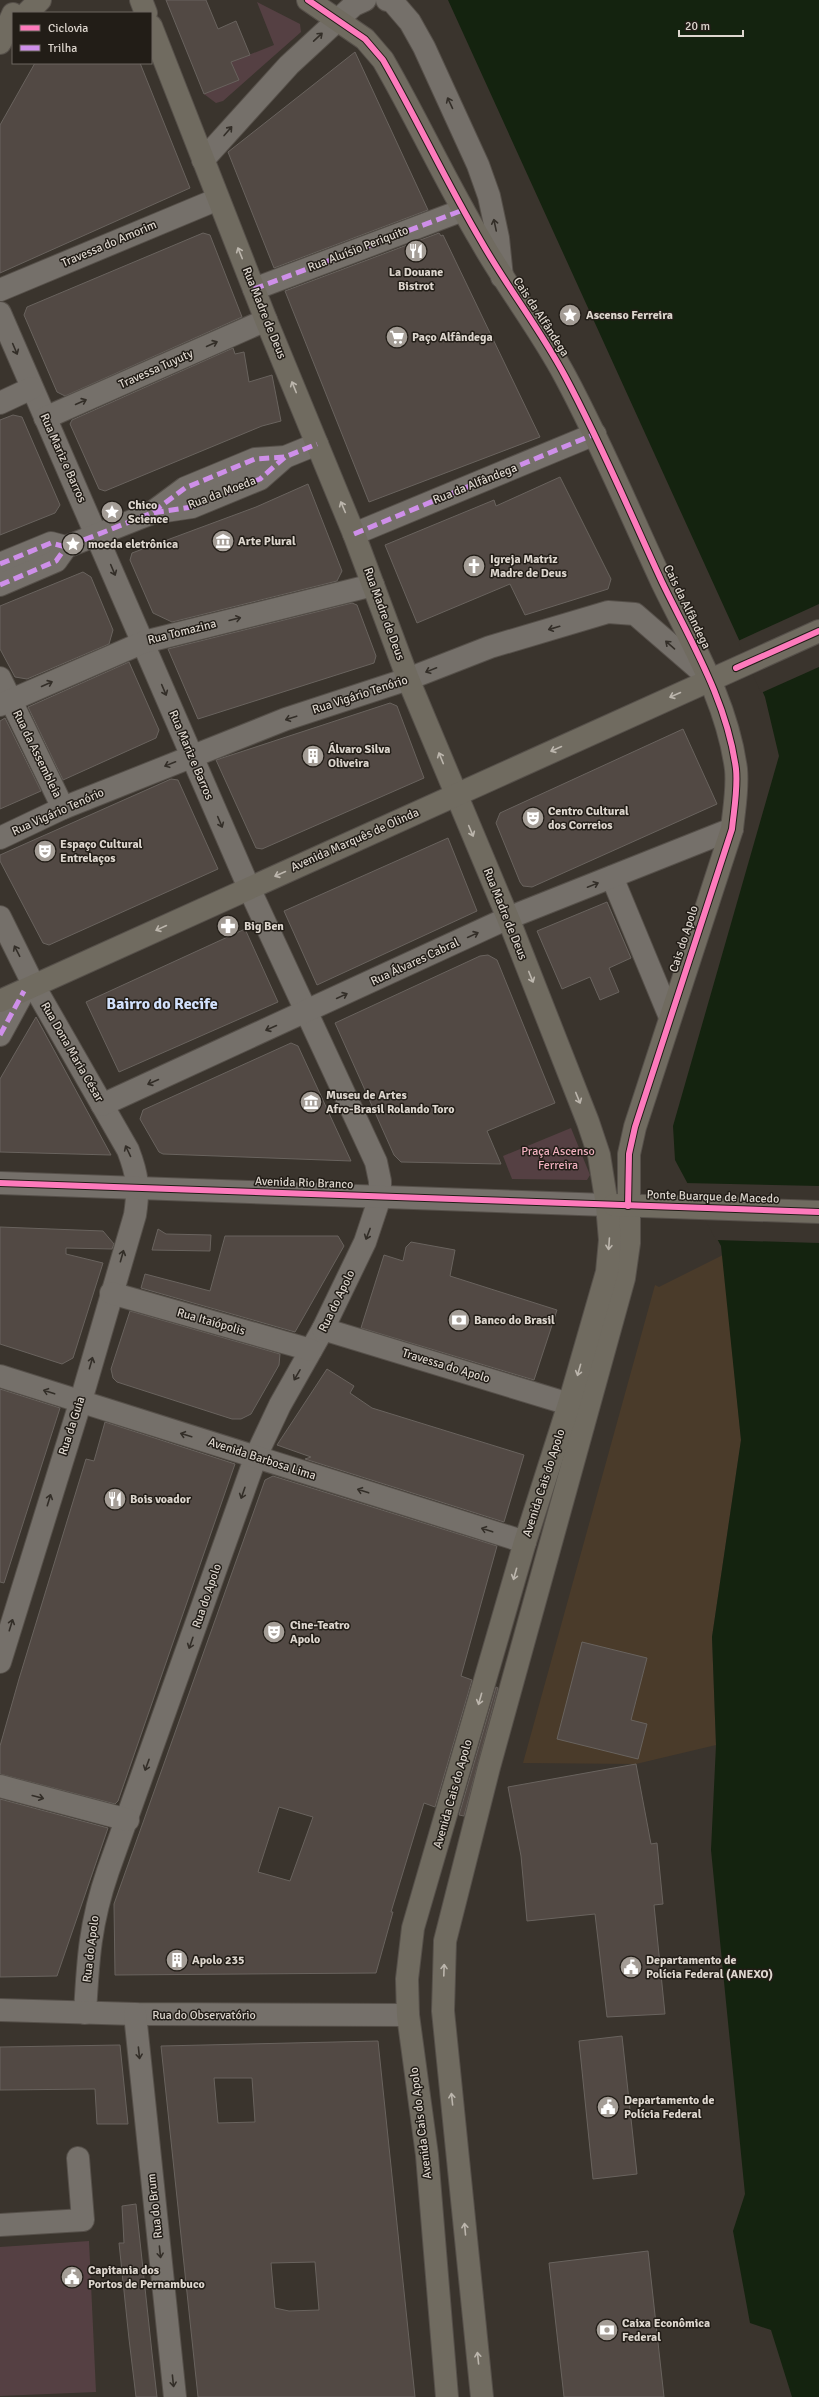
<svg xmlns="http://www.w3.org/2000/svg" width="819" height="2397" font-family="Signika,sans-serif">
	<style>
		.built { fill: #4a3b2a }
		.green { fill: #554043 }
		.water { fill: #14230f }
		.pier { fill: #3a342d }
		.building { fill: #524944; stroke: #69635e; fill-rule: evenodd }
		.lines { fill: none; stroke-linecap: round; stroke-linejoin: round }
		.minor-casing { stroke: #56504a; stroke-width: 24 }
		.major-casing { stroke: #56504a; stroke-width: 24 }
		.minor { stroke: #75706a; stroke-width: 22 }
		.major { stroke: #706b60; stroke-width: 22 }
		.quiet { stroke: #ce8fe9; stroke-width: 5; stroke-dasharray: 10 5; stroke-linecap: butt }
		.cycleway-casing { stroke: #221d17; stroke-width: 8 }
		.cycleway { stroke: #fd7abc; stroke-width: 6 }
		.oneway { stroke: #332e28 }
		.oneway2 { stroke: #bcb6ad }
		.labels { text-anchor: middle; dominant-baseline: central; stroke-width: 3; stroke-linejoin: round; paint-order: stroke }
		.street-label { font-size: 12px; fill: #ddd6ce; stroke: #221d17 }
		.poi-label { font-size: 12px; font-weight: bold; fill: #ddd6ce; stroke: #221d17; text-anchor: start }
		.park-label { font-size: 12px; fill: #efb0be; stroke: #221d17 }
		.district-label { font-size: 16px; font-weight: bold; fill: #d2e1fc; stroke: #221d17 }
	</style>
	<rect width="100%" height="100%" fill="#3a342d"/>
	<!-- built -->
	<path class="built" d="M723,1255L741,1440L712,1637L716,1745L636,1764L523,1763L655,1285L659,1287Z"/>
	<!-- green -->
	<g class="green">
		<path d="M257,2L300,24L301,32L223,101L216,103L204,94L238,80L231,62L274,45Z"/>
		<path d="M571,1128L590,1175L587,1180L512,1179L503,1156Z"/>
		<path d="M89,2241L96,2392L0,2396V2247Z"/>
	</g>
	<!-- water -->
	<path class="water" d="M448,0H819V2397H792L771,2330L750,2323L733,2231L745,2194L711,1850L716,1745L712,1637L741,1440L721,1246L675,1160L673,1126L779,756L765,697Z"/>
	<!-- pier -->
	<g class="pier">
		<path d="M819,604V667L761,693L738,641Z"/>
		<path d="M685,1183L819,1186V1243L716,1240Z"/>
	</g>
	<!-- building -->
	<g class="building">
		<path d="M166,0H206L218,29L236,21L250,55L231,62L239,80L204,94Z"/>
		<path d="M355,52L428,210L274,268L228,152Z"/>
		<path d="M35,63H140L190,188L0,273V125Z"/>
		<path d="M203,233L210,235L242,317L65,396L57,392L24,315L27,307Z"/>
		<path d="M439,233L441,236L443,235L540,437L369,502L285,291Z"/>
		<path d="M233,348L235,354L244,352L249,382L272,375L281,421L262,426L105,491L99,489L70,424L72,420Z"/>
		<path d="M13,415L22,417L60,505L55,513L0,535V420Z"/>
		<path d="M560,477L611,579L608,589L525,615L510,584L417,623L385,545L494,500L496,506Z"/>
		<path d="M308,484L342,571L337,581L172,622L153,613L130,560L132,553L256,507Z"/>
		<path d="M83,572L91,577L113,630L109,644L27,679L15,677L0,649V606Z"/>
		<path d="M352,603L357,605L376,656L374,663L198,719L168,649Z"/>
		<path d="M129,662L159,730L156,738L63,780L28,707Z"/>
		<path d="M390,703L397,706L424,778L262,849L256,848L216,760Z"/>
		<path d="M5,718L41,791L0,809V721Z"/>
		<path d="M683,729L717,804L532,887L523,886L520,882L496,823L500,813Z"/>
		<path d="M171,779L178,780L218,869L49,945L43,943L0,861V855Z"/>
		<path d="M448,838L477,911L317,985L284,911Z"/>
		<path d="M607,902L631,958L609,968L619,992L600,1000L590,977L562,989L537,931Z"/>
		<path d="M245,929L278,1002L119,1072L86,1002Z"/>
		<path d="M488,955L497,960L555,1103L487,1131L501,1164L401,1162L394,1155L335,1023L480,956Z"/>
		<path d="M36,1017L111,1155L0,1152V1079Z"/>
		<path d="M291,1043L298,1046L351,1161L163,1154L159,1152L140,1119L143,1110Z"/>
		<path d="M0,1227L103,1231L114,1244L112,1249L66,1248V1254L103,1263L73,1358L62,1364L0,1344Z"/>
		<path d="M158,1229L166,1234L211,1235L210,1251L152,1250Z"/>
		<path d="M225,1236H338L344,1246L295,1332L141,1288L145,1274L210,1291Z"/>
		<path d="M411,1242L455,1250L450,1276L557,1310L534,1380L361,1328L384,1255L403,1261L406,1247Z"/>
		<path d="M130,1311L280,1354L279,1365L251,1414L241,1419H232L117,1382L113,1378L111,1369Z"/>
		<path d="M327,1369L354,1386L350,1393L372,1408L524,1455L504,1522L305,1459L311,1457L277,1445Z"/>
		<path d="M0,1389L60,1408L4,1583L0,1582Z"/>
		<path d="M105,1422L235,1464L118,1801L115,1804L0,1774V1746L19,1679L86,1459L94,1461Z"/>
		<path d="M273,1476L497,1546L461,1676L472,1680L435,1807L424,1803L391,1912H393L376,1973L115,1975L114,1904L265,1480ZM279,1807L313,1817L290,1881L258,1872Z"/>
		<path d="M582,1642L647,1658L631,1720L647,1724L638,1759L557,1739Z"/>
		<path d="M496,1687L498,1688L464,1816L459,1815Z"/>
		<path d="M636,1764L651,1844L657,1843L663,1904L654,1905L665,2014L607,2017L595,1914L527,1921L521,1856L508,1787Z"/>
		<path d="M0,1799L108,1828L57,1976L0,1977Z"/>
		<path d="M622,2036L637,2174L593,2179L579,2041Z"/>
		<path d="M378,2041L415,2397H198L161,2046ZM214,2078H252L255,2122L218,2123ZM315,2262L319,2310L289,2311L275,2308L271,2263Z"/>
		<path d="M120,2045L128,2124H97L95,2089L0,2090V2047Z"/>
		<path d="M136,2204L152,2353L157,2397H136L129,2339L119,2243H124L122,2206Z"/>
		<path d="M648,2251L664,2397H564L549,2263Z"/>
	</g>
	<g class="lines">
		<!-- minor casing -->
		<g class="minor-casing">
			<g id="minor">
				<path d="M387,0L392,1L410,22L424,47L478,165L489,196L498,238L502,277"/>
				<path d="M203,160L289,65L354,5L365,0"/>
				<path d="M254,289L463,210"/>
				<path d="M0,290L218,199"/>
				<path d="M0,313L249,888L376,1162L380,1181V1197L365,1242L323,1329L280,1405L256,1456L108,1871C90,1923 88,1959 85,2013"/>
				<path d="M0,403L32,388"/>
				<path d="M45,418L266,320"/>
				<path d="M154,511L185,488L255,459L285,457L317,444"/>
				<path d="M354,534L595,434"/>
				<path d="M0,564L51,543L66,547L152,513L192,507L260,479L285,457"/>
				<path d="M0,585L56,561L66,547"/>
				<path d="M0,678L63,808"/>
				<path d="M0,705L144,642L373,585"/>
				<path d="M0,838L63,808L286,719L408,679L490,647L608,612L635,614L710,679"/>
				<path d="M612,877L670,1017"/>
				<path d="M0,917L34,986L128,1150C138,1176 139,1188 135,1215L82,1397L0,1662"/>
				<path d="M0,1035L24,991"/>
				<path d="M102,1105L508,918L732,829"/>
				<path d="M0,1183L607,1205"/>
				<path d="M111,1293L311,1350"/>
				<path d="M323,1329L569,1404"/>
				<path d="M0,1376L525,1542"/>
				<path d="M0,1786L128,1820"/>
				<path d="M0,2010L135,2014L408,2015"/>
				<path d="M135,2014L175,2397"/>
				<path d="M0,2225L83,2220L78,2158"/>
			</g>
		</g>
		<!-- major casing -->
		<g class="major-casing">
			<g id="major">
				<path d="M141,0L146,13"/>
				<path d="M308,0L365,39L383,60C417,119 446,182 481,241C507,287 540,329 565,376C601,443 630,513 662,582C691,642 727,701 736,769C738,789 734,809 732,829L635,1127L629,1154V1243L624,1278L489,1767L445,1941L443,2011L482,2397"/>
				<path d="M27,13L40,0"/>
				<path d="M151,26L266,320L354,534L408,679L508,918L588,1122L599,1155L607,1205L610,1240L607,1272L569,1404L525,1542L413,1928L407,1979L408,2015L427,2155L447,2397"/>
				<path d="M0,43L13,14"/>
				<path d="M0,1001L819,631"/>
				<path d="M614,1205L819,1212"/>
			</g>
		</g>
		<!-- minor -->
		<use href="#minor" class="minor"/>
		<!-- major -->
		<use href="#major" class="major"/>
		<!-- quiet -->
		<g class="quiet">
			<path d="M254,289L463,210"/>
			<path d="M153,512L185,488L255,459L285,457L317,444"/>
			<path d="M354,534L595,434"/>
			<path d="M0,564L51,543L66,547L152,513L192,507L260,479L285,457"/>
			<path d="M0,585L56,561L66,547"/>
			<path d="M0,1035L24,991"/>
		</g>
		<!-- cycleway casing -->
		<g class="cycleway-casing">
			<g id="cycleway">
				<path d="M308,0L365,39L383,60C417,119 446,182 481,241C507,287 540,329 565,376C601,443 630,513 662,582C691,642 727,701 736,769C738,789 734,809 732,829L635,1127L629,1154L628,1206"/>
				<path d="M736,668L819,631"/>
				<path d="M0,1183L819,1212"/>
			</g>
		</g>
		<!-- cycleway -->
		<use href="#cycleway" class="cycleway"/>
	</g>
	<!-- one-way arrows -->
	<defs><path id="oneway-shaft" d="M-6 0H5M1.5-3L5.5 0L1.5 3" fill="none" stroke-width="1.6" stroke-linecap="round" stroke-linejoin="round"/></defs>
	<g class="oneway">
		<use href="#oneway-shaft" transform="translate(318 37) rotate(-43)"/>
		<use href="#oneway-shaft" transform="translate(450 103) rotate(-115)"/>
		<use href="#oneway-shaft" transform="translate(228 131) rotate(-49)"/>
		<use href="#oneway-shaft" transform="translate(495 225) rotate(-102)"/>
		<use href="#oneway-shaft" transform="translate(212 344) rotate(-24)"/>
		<use href="#oneway-shaft" transform="translate(15 349) rotate(67)"/>
		<use href="#oneway-shaft" transform="translate(81 402) rotate(-24)"/>
		<use href="#oneway-shaft" transform="translate(113 570) rotate(67)"/>
		<use href="#oneway-shaft" transform="translate(235 619) rotate(-14)"/>
		<use href="#oneway-shaft" transform="translate(554 628) rotate(164)"/>
		<use href="#oneway-shaft" transform="translate(670 645) rotate(-139)"/>
		<use href="#oneway-shaft" transform="translate(431 670) rotate(158)"/>
		<use href="#oneway-shaft" transform="translate(47 684) rotate(-24)"/>
		<use href="#oneway-shaft" transform="translate(164 690) rotate(67)"/>
		<use href="#oneway-shaft" transform="translate(291 718) rotate(162)"/>
		<use href="#oneway-shaft" transform="translate(170 764) rotate(158)"/>
		<use href="#oneway-shaft" transform="translate(220 822) rotate(67)"/>
		<use href="#oneway-shaft" transform="translate(593 885) rotate(-22)"/>
		<use href="#oneway-shaft" transform="translate(473 935) rotate(-25)"/>
		<use href="#oneway-shaft" transform="translate(17 951) rotate(-117)"/>
		<use href="#oneway-shaft" transform="translate(342 996) rotate(-25)"/>
		<use href="#oneway-shaft" transform="translate(271 1028) rotate(156)"/>
		<use href="#oneway-shaft" transform="translate(153 1082) rotate(156)"/>
		<use href="#oneway-shaft" transform="translate(128 1151) rotate(-115)"/>
		<use href="#oneway-shaft" transform="translate(368 1234) rotate(111)"/>
		<use href="#oneway-shaft" transform="translate(122 1256) rotate(-74)"/>
		<use href="#oneway-shaft" transform="translate(91 1363) rotate(-74)"/>
		<use href="#oneway-shaft" transform="translate(297 1375) rotate(120)"/>
		<use href="#oneway-shaft" transform="translate(49 1392) rotate(-162)"/>
		<use href="#oneway-shaft" transform="translate(186 1435) rotate(-163)"/>
		<use href="#oneway-shaft" transform="translate(363 1491) rotate(-162)"/>
		<use href="#oneway-shaft" transform="translate(243 1493) rotate(109)"/>
		<use href="#oneway-shaft" transform="translate(49 1500) rotate(-73)"/>
		<use href="#oneway-shaft" transform="translate(487 1530) rotate(-162)"/>
		<use href="#oneway-shaft" transform="translate(11 1625) rotate(-73)"/>
		<use href="#oneway-shaft" transform="translate(191 1643) rotate(109)"/>
		<use href="#oneway-shaft" transform="translate(147 1765) rotate(110)"/>
		<use href="#oneway-shaft" transform="translate(38 1797) rotate(15)"/>
		<use href="#oneway-shaft" transform="translate(139 2053) rotate(84)"/>
		<use href="#oneway-shaft" transform="translate(160 2252) rotate(84)"/>
		<use href="#oneway-shaft" transform="translate(173 2381) rotate(84)"/>
	</g>
	<g class="oneway2">
		<use href="#oneway-shaft" transform="translate(240 253) rotate(-112)"/>
		<use href="#oneway-shaft" transform="translate(294 387) rotate(-112)"/>
		<use href="#oneway-shaft" transform="translate(343 507) rotate(-113)"/>
		<use href="#oneway-shaft" transform="translate(675 695) rotate(156)"/>
		<use href="#oneway-shaft" transform="translate(556 749) rotate(156)"/>
		<use href="#oneway-shaft" transform="translate(441 758) rotate(-112)"/>
		<use href="#oneway-shaft" transform="translate(471 831) rotate(67)"/>
		<use href="#oneway-shaft" transform="translate(280 874) rotate(156)"/>
		<use href="#oneway-shaft" transform="translate(161 928) rotate(155)"/>
		<use href="#oneway-shaft" transform="translate(531 977) rotate(68)"/>
		<use href="#oneway-shaft" transform="translate(578 1098) rotate(68)"/>
		<use href="#oneway-shaft" transform="translate(609 1244) rotate(94)"/>
		<use href="#oneway-shaft" transform="translate(579 1370) rotate(106)"/>
		<use href="#oneway-shaft" transform="translate(515 1574) rotate(106)"/>
		<use href="#oneway-shaft" transform="translate(480 1699) rotate(106)"/>
		<use href="#oneway-shaft" transform="translate(444 1970) rotate(-88)"/>
		<use href="#oneway-shaft" transform="translate(452 2099) rotate(-96)"/>
		<use href="#oneway-shaft" transform="translate(465 2229) rotate(-95)"/>
		<use href="#oneway-shaft" transform="translate(478 2358) rotate(-96)"/>
	</g>
	<!-- icons -->
	<defs>
		<g id="restaurant-disc" transform="scale(1.15)"><circle r="9.5" fill="#a49d96" stroke="#221d17"/><path d="M-5-6h1v4h1v-4h1v4h1v-4h1v5L-1.5 .5V6h-2V.5L-5-1ZM5-6V6H3V1.5H1.5Q1.5-4 5-6Z" fill="#fff"/></g>
		<g id="sight-disc" transform="scale(1.15)"><circle r="9.5" fill="#a49d96" stroke="#221d17"/><path d="M0-6L1.8-2.2L6-1.7L2.9 1.2L3.7 5.4L0 3.3L-3.7 5.4L-2.9 1.2L-6-1.7L-1.8-2.2Z" fill="#fff"/></g>
		<g id="supermarket-disc" transform="scale(1.15)"><circle r="9.5" fill="#a49d96" stroke="#221d17"/><path d="M-6-5.5h2.5l.6 2H6L4.5 2H-2.5L-4.4-4H-6ZM-1.5 3.2a1.3 1.3 0 1 0 .1 0ZM3 3.2a1.3 1.3 0 1 0 .1 0Z" fill="#fff"/></g>
		<g id="museum-disc" transform="scale(1.15)"><circle r="9.5" fill="#a49d96" stroke="#221d17"/><path d="M0-6L6-3V-2H-6V-3ZM-5-1h2V3h-2ZM-1-1h2V3h-2ZM3-1h2V3H3ZM-6 4H6V6H-6Z" fill="#fff"/></g>
		<g id="church-disc" transform="scale(1.15)"><circle r="9.5" fill="#a49d96" stroke="#221d17"/><path d="M-1.2-6h2.4v3.5h3.3v2.4h-3.3V6h-2.4V-.1h-3.3v-2.4h3.3Z" fill="#fff"/></g>
		<g id="building-disc" transform="scale(1.15)"><circle r="9.5" fill="#a49d96" stroke="#221d17"/><path d="M-4-6H4V6H1V3H-1V6H-4ZM-2.5-4.3h1.7v1.8h-1.7ZM.8-4.3h1.7v1.8H.8ZM-2.5-1h1.7V.8h-1.7ZM.8-1h1.7V.8H.8Z" fill="#fff"/></g>
		<g id="theatre-disc" transform="scale(1.15)"><circle r="9.5" fill="#a49d96" stroke="#221d17"/><path d="M-5-5.5Q0-4 5-5.5V0Q5 5 0 6Q-5 5-5 0ZM-3.3-2.5H-1v1.5H-3.3ZM1-2.5H3.3v1.5H1ZM-2.8 1Q0 5.5 2.8 1Z" fill="#fff"/></g>
		<g id="pharmacy-disc" transform="scale(1.15)"><circle r="9.5" fill="#a49d96" stroke="#221d17"/><path d="M-2-6h4v4h4v4h-4v4h-4v-4h-4v-4h4Z" fill="#fff"/></g>
		<g id="bank-disc" transform="scale(1.15)"><circle r="9.5" fill="#a49d96" stroke="#221d17"/><path d="M-6-4H6V4H-6ZM0-2.3a2.3 2.3 0 1 0 0 4.6a2.3 2.3 0 1 0 0-4.6Z" fill="#fff"/></g>
		<g id="civic-disc" transform="scale(1.15)"><circle r="9.5" fill="#a49d96" stroke="#221d17"/><path d="M-.6-6.5H3V-4.5H.6V-3L4-1V1h2V6H-6V1h2V-1L-.6-3ZM-1.2 2.5V6h2.4V2.5Z" fill="#fff"/></g>
	</defs>
	<g fill-rule="evenodd">
		<use href="#restaurant-disc" x="416" y="251"/>
		<use href="#sight-disc" x="570" y="315"/>
		<use href="#supermarket-disc" x="397" y="337"/>
		<use href="#sight-disc" x="112" y="512"/>
		<use href="#museum-disc" x="223" y="541"/>
		<use href="#sight-disc" x="73" y="544"/>
		<use href="#church-disc" x="474" y="566"/>
		<use href="#building-disc" x="313" y="756"/>
		<use href="#theatre-disc" x="533" y="818"/>
		<use href="#theatre-disc" x="45" y="851"/>
		<use href="#pharmacy-disc" x="228" y="926"/>
		<use href="#museum-disc" x="311" y="1102"/>
		<use href="#bank-disc" x="459" y="1320"/>
		<use href="#restaurant-disc" x="115" y="1499"/>
		<use href="#theatre-disc" x="274" y="1632"/>
		<use href="#building-disc" x="177" y="1960"/>
		<use href="#civic-disc" x="631" y="1967"/>
		<use href="#civic-disc" x="608" y="2107"/>
		<use href="#civic-disc" x="72" y="2277"/>
		<use href="#bank-disc" x="607" y="2330"/>
	</g>
	<g class="labels">
		<!-- street labels -->
		<g class="street-label">
			<text transform="translate(109 244) rotate(-23)">Travessa do Amorim</text>
			<text transform="translate(358 249) rotate(-21)">Rua Aluísio Periquito</text>
			<text transform="translate(264 313) rotate(68)">Rua Madre de Deus</text>
			<text transform="translate(541 317) rotate(57)">Cais da Alfândega</text>
			<text transform="translate(156 369) rotate(-24)">Travessa Tuyuty</text>
			<text transform="translate(63 458) rotate(66)">Rua Mariz e Barros</text>
			<text transform="translate(475 484) rotate(-22)">Rua da Alfândega</text>
			<text transform="translate(222 493) rotate(-21)">Rua da Moeda</text>
			<text transform="translate(687 607) rotate(64)">Cais da Alfândega</text>
			<text transform="translate(384 614) rotate(70)">Rua Madre de Deus</text>
			<text transform="translate(182 632) rotate(-14)">Rua Tomazina</text>
			<text transform="translate(360 695) rotate(-18)">Rua Vigário Tenório</text>
			<text transform="translate(37 754) rotate(64)">Rua da Assembleia</text>
			<text transform="translate(191 755) rotate(67)">Rua Mariz e Barros</text>
			<text transform="translate(58 812) rotate(-24)">Rua Vigário Tenório</text>
			<text transform="translate(355 840) rotate(-24)">Avenida Marquês de Olinda</text>
			<text transform="translate(505 914) rotate(68)">Rua Madre de Deus</text>
			<text transform="translate(684 939) rotate(-72)">Cais do Apolo</text>
			<text transform="translate(415 962) rotate(-25)">Rua Álvares Cabral</text>
			<text transform="translate(72 1052) rotate(60)">Rua Dona Maria César</text>
			<text transform="translate(304 1183) rotate(2)">Avenida Rio Branco</text>
			<text transform="translate(713 1197) rotate(2)">Ponte Buarque de Macedo</text>
			<text transform="translate(337 1301) rotate(-64)">Rua do Apolo</text>
			<text transform="translate(211 1322) rotate(16)">Rua Itaiópolis</text>
			<text transform="translate(446 1366) rotate(17)">Travessa do Apolo</text>
			<text transform="translate(72 1426) rotate(-72)">Rua da Guia</text>
			<text transform="translate(262 1459) rotate(18)">Avenida Barbosa Lima</text>
			<text transform="translate(544 1483) rotate(-72)">Avenida Cais do Apolo</text>
			<text transform="translate(207 1596) rotate(-71)">Rua do Apolo</text>
			<text transform="translate(453 1794) rotate(-74)">Avenida Cais do Apolo</text>
			<text transform="translate(91 1949) rotate(-83)">Rua do Apolo</text>
			<text x="204" y="2015">Rua do Observatório</text>
			<text transform="translate(421 2123) rotate(-97)">Avenida Cais do Apolo</text>
			<text transform="translate(155 2206) rotate(-96)">Rua do Brum</text>
		</g>
		<!-- poi labels -->
		<g class="poi-label">
			<text x="416" y="272" text-anchor="middle">La Douane<tspan x="416" dy="14">Bistrot</tspan></text>
			<text x="586" y="315">Ascenso Ferreira</text>
			<text x="412" y="337">Paço Alfândega</text>
			<text x="128" y="505">Chico<tspan x="128" dy="14">Science</tspan></text>
			<text x="238" y="541">Arte Plural</text>
			<text x="88" y="544">moeda eletrônica</text>
			<text x="490" y="559">Igreja Matriz<tspan x="490" dy="14">Madre de Deus</tspan></text>
			<text x="328" y="749">Álvaro Silva<tspan x="328" dy="14">Oliveira</tspan></text>
			<text x="548" y="811">Centro Cultural<tspan x="548" dy="14">dos Correios</tspan></text>
			<text x="60" y="844">Espaço Cultural<tspan x="60" dy="14">Entrelaços</tspan></text>
			<text x="244" y="926">Big Ben</text>
			<text x="326" y="1095">Museu de Artes<tspan x="326" dy="14">Afro-Brasil Rolando Toro</tspan></text>
			<text x="474" y="1320">Banco do Brasil</text>
			<text x="130" y="1499">Bois voador</text>
			<text x="290" y="1625">Cine-Teatro<tspan x="290" dy="14">Apolo</tspan></text>
			<text x="192" y="1960">Apolo 235</text>
			<text x="646" y="1960">Departamento de<tspan x="646" dy="14">Polícia Federal (ANEXO)</tspan></text>
			<text x="624" y="2100">Departamento de<tspan x="624" dy="14">Polícia Federal</tspan></text>
			<text x="88" y="2270">Capitania dos<tspan x="88" dy="14">Portos de Pernambuco</tspan></text>
			<text x="622" y="2323">Caixa Econômica<tspan x="622" dy="14">Federal</tspan></text>
		</g>
		<!-- park labels -->
		<g class="park-label">
			<text x="558" y="1151">Praça Ascenso<tspan x="558" dy="14">Ferreira</tspan></text>
		</g>
		<!-- district labels -->
		<g class="district-label">
			<text x="162" y="1004">Bairro do Recife</text>
		</g>
	</g>
	<!-- legend -->
	<rect x="12" y="12" width="140" height="52" fill="#221d17" stroke="#6d6760"/>
	<rect x="20" y="25" width="20" height="6" fill="#fd7abc" stroke="#6d6760"/>
	<text x="48" y="32" font-size="12" fill="#ddd6ce">Ciclovia</text>
	<rect x="20" y="45" width="20" height="6" fill="#ce8fe9" stroke="#6d6760"/>
	<text x="48" y="52" font-size="12" fill="#ddd6ce">Trilha</text>
	<!-- scale -->
	<path d="M679 30v6h64v-6" fill="none" stroke="#ddd6ce" stroke-width="2"/>
	<text x="685" y="30" font-size="12" fill="#ddd6ce" stroke="#221d17" stroke-width="3" paint-order="stroke">20 m</text>
</svg>
